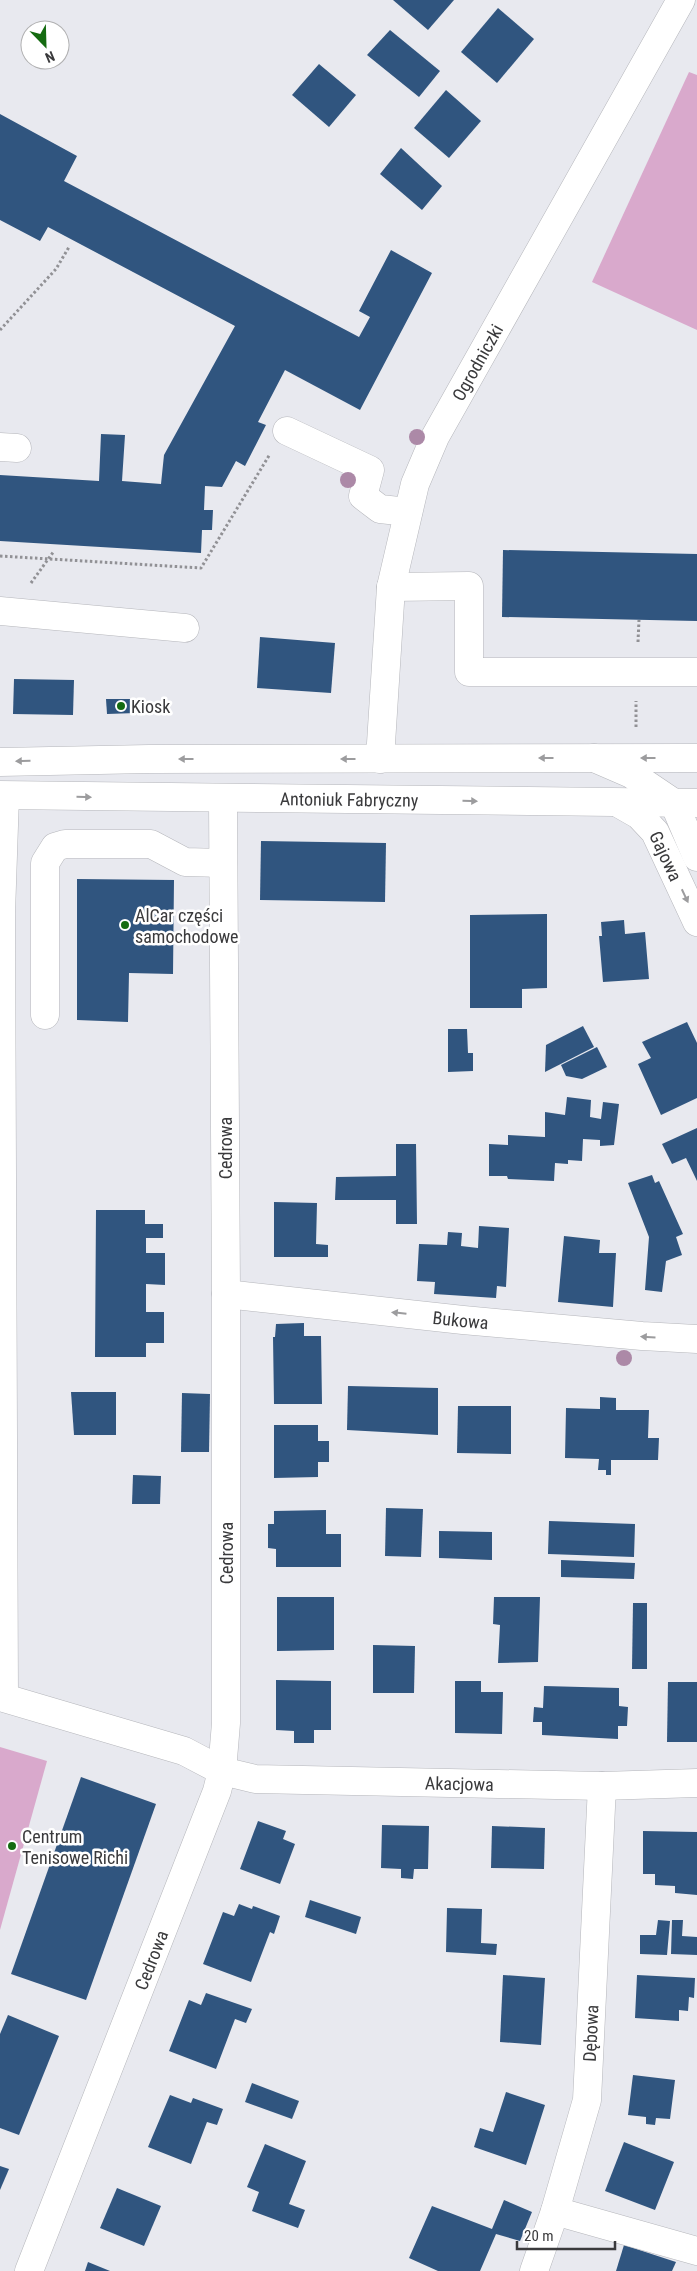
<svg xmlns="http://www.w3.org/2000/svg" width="697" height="2271" font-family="'Roboto Condensed',sans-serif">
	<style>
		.green { fill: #d9a9cc }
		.building { fill: #30557f }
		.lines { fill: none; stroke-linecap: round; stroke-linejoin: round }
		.minor-casing { stroke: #b5b6bb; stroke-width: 29 }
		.major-casing { stroke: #b5b6bb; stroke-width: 29 }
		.path { stroke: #919195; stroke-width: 3; stroke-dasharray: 2.5 2.5; stroke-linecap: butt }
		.minor { stroke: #fff; stroke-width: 28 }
		.major { stroke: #fff; stroke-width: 28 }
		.tree { fill: #ac89a7 }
		.oneway { fill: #9c9c9e }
		.poi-dot { fill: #156b11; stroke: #fff; stroke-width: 2 }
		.labels { text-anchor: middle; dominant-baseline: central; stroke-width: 5; stroke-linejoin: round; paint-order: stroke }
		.street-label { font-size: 18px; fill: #3a3a3c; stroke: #fff }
		.poi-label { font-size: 18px; fill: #3a3a3c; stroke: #fff; text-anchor: start }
	</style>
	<rect width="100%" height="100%" fill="#e8e9ef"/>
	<!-- green -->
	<g class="green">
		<path d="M689,72L697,75V330L592,282Z"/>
		<path d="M0,1747L47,1761L0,1930Z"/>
	</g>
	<!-- building -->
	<g class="building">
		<path d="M393,0H454L428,30Z"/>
		<path d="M498,8L534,39L497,83L461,52Z"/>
		<path d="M390,30L440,71L419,97L367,55Z"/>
		<path d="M319,64L356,95L329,127L292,95Z"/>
		<path d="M446,90L481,121L449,158L414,128Z"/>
		<path d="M0,114L77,156L64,181L359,337L370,317L359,311L391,250L432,273L360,410L285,370L258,422L266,425L245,466L236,461L222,487L205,486L204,510H213L212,530H202L201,553L0,541V475L99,481L101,434L125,435L122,481L161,484L164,455L235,326L48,227L40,241L0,220Z"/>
		<path d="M401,148L442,186L422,210L380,174Z"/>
		<path d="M503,550L697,554V621L502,617Z"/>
		<path d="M260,637L335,643L331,693L257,688Z"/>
		<path d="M14,679L74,680L73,715L13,714Z"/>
		<path d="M106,699H135L136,713L107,714Z"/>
		<path d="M261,841L386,843L385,902L260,900Z"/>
		<path d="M77,879L174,880L173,974L129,973L128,1022L77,1020Z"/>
		<path d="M547,914V988L522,989V1008H470V915Z"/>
		<path d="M624,920L625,934L645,932L649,979L603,982L599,936H602L601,922Z"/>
		<path d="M687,1022L697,1043V1098L661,1115L638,1064L651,1058L642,1042Z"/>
		<path d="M583,1026L594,1047L545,1072L546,1045Z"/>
		<path d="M448,1029H467L468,1053H473V1071L448,1072Z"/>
		<path d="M597,1047L607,1067L582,1079L566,1076L561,1065Z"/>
		<path d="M567,1097L591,1100L590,1117L601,1119L603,1102L619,1104L614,1145L600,1146V1140L583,1139L582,1161L568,1160V1164L555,1163L554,1181L508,1179L507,1176H489V1144L508,1145V1135L545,1137V1112L565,1115Z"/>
		<path d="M697,1128V1181L686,1158L672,1164L662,1144Z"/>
		<path d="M396,1144H416L417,1224H396V1200H335L336,1177L396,1176Z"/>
		<path d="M652,1175L655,1183L659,1181L683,1234L676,1237L682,1255L666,1261L662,1292L645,1290L649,1237L628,1183Z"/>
		<path d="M274,1202L317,1203L316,1244L328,1245V1257H274Z"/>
		<path d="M96,1210H145V1224H163V1238H146V1253H165V1285L146,1284V1312H164V1343H146V1357H95Z"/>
		<path d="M479,1226L509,1228L506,1287L497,1286L496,1298L434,1294L435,1282L417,1281L419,1244L447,1245L448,1232L462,1233L461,1246L478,1248Z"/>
		<path d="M564,1236L600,1240L599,1253H616L613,1307L558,1302Z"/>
		<path d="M304,1323V1336H321L322,1404H274L273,1337H275L276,1324Z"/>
		<path d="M348,1386L438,1388V1435L347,1430Z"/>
		<path d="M71,1392H116V1435H74Z"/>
		<path d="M182,1393L210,1394L209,1452H181Z"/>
		<path d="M600,1397L616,1398V1410H649L648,1438H659L658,1460H611V1475H606V1470H598L599,1459L565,1458L566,1408L600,1409Z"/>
		<path d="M458,1406H511V1454L457,1453Z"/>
		<path d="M274,1425H318V1441H329V1462H318V1477L274,1478Z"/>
		<path d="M133,1475L161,1476L160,1504H132Z"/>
		<path d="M386,1508L423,1509L421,1557L385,1556Z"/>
		<path d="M326,1510V1534H341V1567H276V1549L268,1548V1524H274V1511Z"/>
		<path d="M549,1521L635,1524L634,1557L548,1554Z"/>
		<path d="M439,1531L492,1532V1560L439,1558Z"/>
		<path d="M561,1560L635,1563L634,1579L561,1577Z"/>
		<path d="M277,1597H334V1650L277,1651Z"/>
		<path d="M494,1597H540L538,1662L498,1663L500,1625L493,1624Z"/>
		<path d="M633,1603H647V1669H632Z"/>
		<path d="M373,1645L415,1646L414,1693H373Z"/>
		<path d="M276,1680L331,1681V1730H314V1743H294V1731L276,1730Z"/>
		<path d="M455,1681H481V1692H503L502,1734L455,1733Z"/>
		<path d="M668,1682H697V1742H667Z"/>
		<path d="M544,1686L619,1688V1706L628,1707L627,1726H618V1739L542,1735V1722H533L534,1707L543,1708Z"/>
		<path d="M81,1777L156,1804L86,2000L11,1974Z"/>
		<path d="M258,1821L286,1831L283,1839L295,1844L280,1884L240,1869Z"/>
		<path d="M382,1825L429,1826L428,1869H414L413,1879L401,1878V1869L381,1868Z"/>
		<path d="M492,1826L545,1828L544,1869L491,1868Z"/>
		<path d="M643,1831L697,1832V1895L675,1893V1886L655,1885V1874H643Z"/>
		<path d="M310,1900L361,1917L356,1934L305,1917Z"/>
		<path d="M239,1904L252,1909L253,1906L280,1916L274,1934L270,1932L251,1982L203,1964L223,1912L234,1916Z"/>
		<path d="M447,1908L482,1909L481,1943L497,1944L496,1955L446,1952Z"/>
		<path d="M658,1920L670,1921L667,1955L640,1954V1935H656Z"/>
		<path d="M672,1920H683L682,1936L697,1937V1955L671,1954Z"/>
		<path d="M503,1975L545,1978L541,2045L500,2042Z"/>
		<path d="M637,1975L695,1978L694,1998L689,1997L688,2011L679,2010V2021L635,2018Z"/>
		<path d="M206,1993L252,2009L246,2023L235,2019L216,2069L169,2051L189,2000L201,2005Z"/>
		<path d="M8,2015L59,2036L19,2135L0,2128V2034Z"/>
		<path d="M633,2075L675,2080L670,2119L656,2118L655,2125L646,2124V2117L628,2115Z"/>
		<path d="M252,2083L299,2101L292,2119L245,2102Z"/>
		<path d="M506,2092L545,2105L526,2165L474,2147L480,2128L493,2132Z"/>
		<path d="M170,2095L191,2103L193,2098L223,2109L217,2125L207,2122L191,2164L148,2147Z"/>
		<path d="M624,2142L674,2162L655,2210L605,2191Z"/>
		<path d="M265,2144L306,2161L289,2204L305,2210L298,2228L252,2211L259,2192L247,2187Z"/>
		<path d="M0,2166L9,2169L0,2190Z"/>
		<path d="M117,2188L161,2206L144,2246L100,2228Z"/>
		<path d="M504,2200L532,2212L520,2241L496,2234L480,2271H438L409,2258L432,2206L492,2229Z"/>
		<path d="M624,2245L676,2262L672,2271H616Z"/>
		<path d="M88,2262L110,2271H85Z"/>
	</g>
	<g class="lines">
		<!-- minor casing -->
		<g class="minor-casing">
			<g id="minor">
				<path d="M287,431L370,470L363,496L380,509L408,512"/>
				<path d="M0,447L17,448"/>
				<path d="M391,587L469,586V672H697"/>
				<path d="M0,611L185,628"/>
				<path d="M594,758L631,774L674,803L697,857"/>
				<path id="s1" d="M380,759L391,587L415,484L435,437L681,0"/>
				<path id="s2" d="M5,796L1,913L4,1698L184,1751L222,1771L255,1779L602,1786L697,1783"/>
				<path id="s3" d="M618,803L639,815L655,832L697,922"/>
				<path d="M45,1015V863L55,847L65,844H151L185,862L223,863"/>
				<path id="s4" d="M226,1294L463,1320L642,1336L697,1339"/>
				<path d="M555,2211L697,2251"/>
				<path id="s5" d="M29,2271L217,1791L222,1771L226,1723V1294L223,799"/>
				<path id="s6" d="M534,2271L555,2211L587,2100L602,1786"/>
			</g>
		</g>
		<!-- major casing -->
		<g class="major-casing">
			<g id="major">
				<path d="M0,762L149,759L697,758"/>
				<path id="s7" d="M0,795L697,803"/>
			</g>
		</g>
		<!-- path -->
		<g class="path">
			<path d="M0,330L56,269L69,247"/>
			<path d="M0,556L201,568L270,454"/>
			<path d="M31,583L54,551"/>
			<path d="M638,642L639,620"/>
			<path d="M636,727V701"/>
		</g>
		<!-- minor -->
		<use href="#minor" class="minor"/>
		<!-- major -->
		<use href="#major" class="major"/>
	</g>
	<!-- trees -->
	<g class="tree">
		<circle cx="417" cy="437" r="8"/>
		<circle cx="348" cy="480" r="8"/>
		<circle cx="624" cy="1358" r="8"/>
	</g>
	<!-- one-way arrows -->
	<defs><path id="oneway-solid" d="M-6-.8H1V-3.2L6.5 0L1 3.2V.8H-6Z" transform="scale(1.25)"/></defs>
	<g class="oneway">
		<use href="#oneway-solid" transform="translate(546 758) rotate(180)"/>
		<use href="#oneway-solid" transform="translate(648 758) rotate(180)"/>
		<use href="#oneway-solid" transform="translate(186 759) rotate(-180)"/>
		<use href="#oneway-solid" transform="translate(348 759) rotate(-180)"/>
		<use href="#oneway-solid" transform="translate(23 761) rotate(179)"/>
		<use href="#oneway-solid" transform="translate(84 797) rotate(1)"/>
		<use href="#oneway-solid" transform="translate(470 801) rotate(1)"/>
		<use href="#oneway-solid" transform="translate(685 896) rotate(65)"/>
		<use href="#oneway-solid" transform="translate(399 1313) rotate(-174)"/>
		<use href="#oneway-solid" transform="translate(648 1337) rotate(-177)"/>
	</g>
	<!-- markers -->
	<g class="poi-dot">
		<circle cx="121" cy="706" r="5"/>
		<circle cx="125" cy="925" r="5"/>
		<circle cx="12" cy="1846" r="5"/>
	</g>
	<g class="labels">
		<!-- street labels -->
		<g class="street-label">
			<text stroke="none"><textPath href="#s1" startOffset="415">Ogrodniczki</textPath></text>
			<text stroke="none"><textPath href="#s7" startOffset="349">Antoniuk Fabryczny</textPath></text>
			<text stroke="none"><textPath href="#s3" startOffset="74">Gajowa</textPath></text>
			<text transform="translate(225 1148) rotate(-90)">Cedrowa</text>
			<text stroke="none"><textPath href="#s4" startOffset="236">Bukowa</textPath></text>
			<text transform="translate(226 1553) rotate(-90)">Cedrowa</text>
			<text stroke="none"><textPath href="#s2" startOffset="1371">Akacjowa</textPath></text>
			<text stroke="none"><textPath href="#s5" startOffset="334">Cedrowa</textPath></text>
			<text stroke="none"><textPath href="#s6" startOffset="246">Dębowa</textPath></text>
		</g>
		<!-- poi labels -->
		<g class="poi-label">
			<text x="131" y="706">Kiosk</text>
			<text x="135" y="915">AlCar części<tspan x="135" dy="21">samochodowe</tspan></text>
			<text x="22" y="1836">Centrum<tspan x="22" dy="21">Tenisowe Richi</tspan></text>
		</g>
	</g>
	<!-- north arrow -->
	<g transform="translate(45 45) rotate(157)"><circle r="24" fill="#ffffff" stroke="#b0b0b1"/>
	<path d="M0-4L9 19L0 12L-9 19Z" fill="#156b11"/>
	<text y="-8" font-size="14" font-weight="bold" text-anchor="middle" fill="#3a3a3c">N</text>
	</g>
	<!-- scale -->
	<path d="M517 2241v8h98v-8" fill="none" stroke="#3a3a3c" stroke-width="2.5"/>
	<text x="524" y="2241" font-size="15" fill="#3a3a3c" stroke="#ffffff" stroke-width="4" paint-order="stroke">20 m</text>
</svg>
